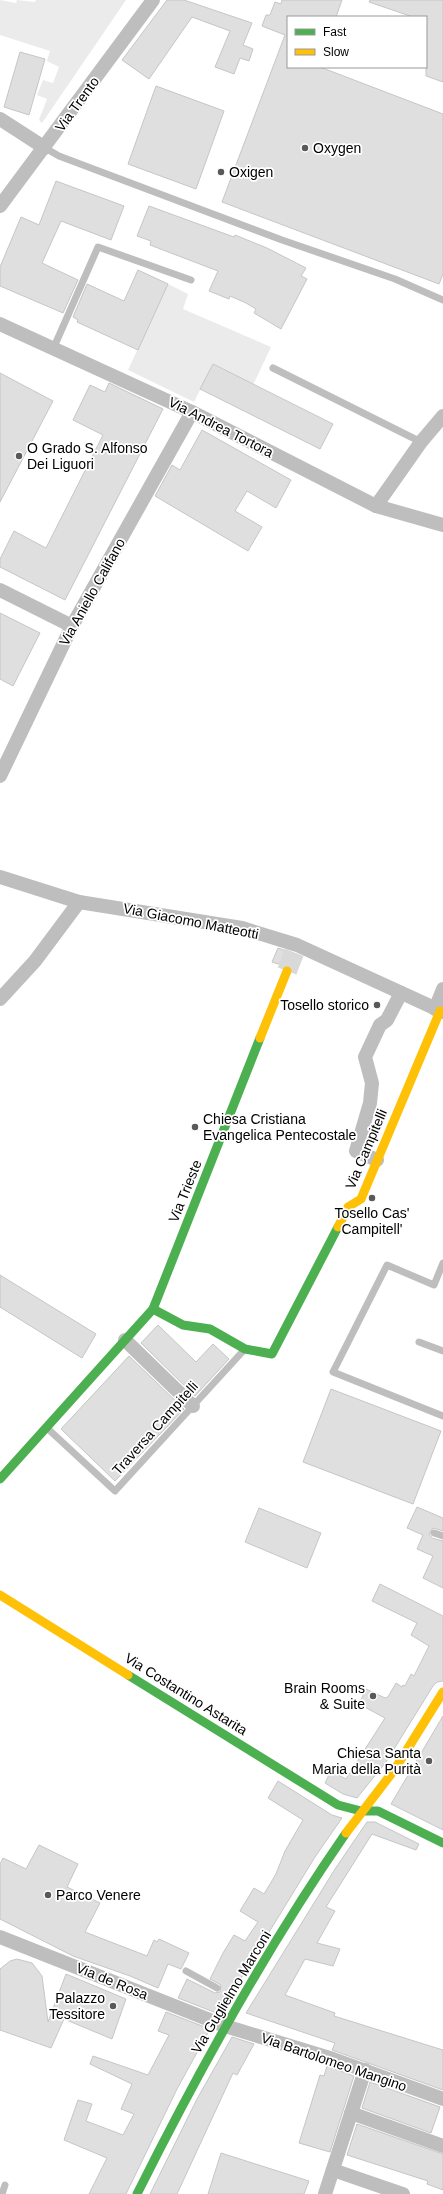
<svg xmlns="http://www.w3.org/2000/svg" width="443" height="2194" font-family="Helvetica,sans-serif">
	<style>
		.green { fill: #ebebeb }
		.building { fill: #dfdfdf; stroke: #c6c6c6 }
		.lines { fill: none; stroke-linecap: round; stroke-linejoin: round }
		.secondary-tunnel { stroke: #d9d9d9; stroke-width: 20; stroke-dasharray: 20 10; stroke-linecap: butt }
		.lane { stroke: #bebebe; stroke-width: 7 }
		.street { stroke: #bebebe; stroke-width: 14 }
		.fast { stroke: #4caf50; stroke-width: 9 }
		.slow { stroke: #ffc107; stroke-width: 9 }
		.poi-dot { fill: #595959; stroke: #fff; stroke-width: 1.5 }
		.labels { text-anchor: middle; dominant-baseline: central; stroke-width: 3.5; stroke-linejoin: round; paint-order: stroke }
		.street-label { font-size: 14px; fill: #000; stroke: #fff }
		.poi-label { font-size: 14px; fill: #000; stroke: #fff; text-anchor: start }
	</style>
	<rect width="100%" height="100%" fill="#fff"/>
	<!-- green -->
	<g class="green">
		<path d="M0,0L16,3L17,0L35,2L36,0H126L42,123L39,120L47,99L37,95L43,80L53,83L59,67L47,61L50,51L0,35Z"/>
		<path d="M168,284L188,294L183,309L271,347L253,385L213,364L194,402L128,370Z"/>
	</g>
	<!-- building -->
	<g class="building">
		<path d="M167,0H184L252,23L243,45L253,49L249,61L240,58L234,74L215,67L230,31L192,17L149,79L122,60Z"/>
		<path d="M282,0H342L336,17H288V67H320L443,114V274L439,284L222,202L285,35L262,26L266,15H270L275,2L281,4Z"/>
		<path d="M370,0H443V82L426,76V17H413L369,2Z"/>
		<path d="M20,52L45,59L29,115L4,107Z"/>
		<path d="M156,86L224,111L196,189L128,164Z"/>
		<path d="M56,181L124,206L111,240L61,221L42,263L78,280L63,313L0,286V267L21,217L39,225Z"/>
		<path d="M149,206L234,237L235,235L267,248L306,268L301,276L307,279L281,329L254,313L256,309L246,303L230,296L229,299L209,291L218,271L150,245L151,241L137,236Z"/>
		<path d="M138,270L168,284L138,350L77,322L78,320L73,317L87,284L124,301Z"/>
		<path d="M213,364L333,424L320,449L200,389Z"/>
		<path d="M0,373L53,401L0,502Z"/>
		<path d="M109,383L163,409L65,600L0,567V559L14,531L46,548L103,435L73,420L90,385L105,392Z"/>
		<path d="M202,430L291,480L276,508L247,491L235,511L262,527L248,551L155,496L172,465L180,470Z"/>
		<path d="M0,613L40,633L13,686L0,679Z"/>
		<path d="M278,948L301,956L297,966L291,960H285L278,964L272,962Z"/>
		<path d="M0,1275L96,1334L82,1358L0,1307Z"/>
		<path d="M158,1325L196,1362L213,1344L229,1359L195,1396L141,1343Z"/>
		<path d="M129,1356L184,1409L115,1481L61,1429Z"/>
		<path d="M331,1389L441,1431L413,1504L303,1462Z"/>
		<path d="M417,1507L443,1518V1531L433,1528L429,1534L432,1538L443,1541V1588L423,1578L433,1556L417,1549L423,1535L407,1528Z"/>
		<path d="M259,1508L321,1533L307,1568L245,1542Z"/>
		<path d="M380,1584L443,1616V1681L437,1682L433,1686L386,1762L357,1798L343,1794L325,1783L331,1771L346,1779L385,1718L359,1704L366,1689L385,1698L388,1697L396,1683L402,1687L403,1685L405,1686L411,1674L414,1676L429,1646L411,1635L417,1623L372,1601Z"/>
		<path d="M443,1716V1830L391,1804Z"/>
		<path d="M278,1781L332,1815L342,1818L315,1857L219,2014L178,1998L187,1979L215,1993L220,1992L221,1985L210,1979L223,1953L234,1935L245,1941L258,1922L240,1911L254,1888L264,1894L276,1874L285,1851L303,1820L268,1798Z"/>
		<path d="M367,1822H375L419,1844L416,1850L372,1834L326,1907L335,1911L317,1943L340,1949L333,1966L305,1959L285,1995L335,2013L334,2016L443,2050V2090L332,2050L335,2043L246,2013L335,1869Z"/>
		<path d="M39,1845L78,1864L67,1887L100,1903L85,1932L147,1956L154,1940L157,1942L159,1939L189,1953L181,1969L168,1964L158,1988L130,1976L73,1956L0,1919V1864L3,1858L26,1869Z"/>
		<path d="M17,1959L32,1963L42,1976L48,2022L66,1974L126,1999L112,2039L64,2019L51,2048L0,2030V1969L10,1961Z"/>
		<path d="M166,2012L210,2029L177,2089L126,2194H89L107,2158L64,2140L78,2100L92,2104L86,2121L123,2135L134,2114L121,2109L132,2084L90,2064L93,2056L148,2075L169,2035L158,2031Z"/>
		<path d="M232,2037L254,2044L237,2075L233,2073L177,2194H150L197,2099Z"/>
		<path d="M327,2066L354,2076L330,2152L299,2143L320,2075L324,2076Z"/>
		<path d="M370,2082L440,2107L431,2133L362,2108Z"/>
		<path d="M357,2124L443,2154V2190L427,2184L428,2181L347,2155Z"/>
		<path d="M221,2153L309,2181L304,2194H208Z"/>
	</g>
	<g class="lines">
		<!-- secondary-tunnel -->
		<path class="secondary-tunnel" d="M287,971L297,945"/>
		<!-- lane -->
		<g class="lane">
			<path d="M45,148L59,156L282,240L395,279L443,300"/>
			<path d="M54,347L98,247L191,280"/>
			<path d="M273,368L421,442"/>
			<path d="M443,1263L434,1285L387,1265L333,1372L443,1416"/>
			<path d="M419,1342L443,1351"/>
			<path d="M47,1428L115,1491L244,1350"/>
			<path d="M434,1533L443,1536"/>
			<path d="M186,1971L217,1988"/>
			<path d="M2,2194L5,2185"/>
		</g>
		<!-- street -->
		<g class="street">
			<path d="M0,119L45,148"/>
			<path d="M0,206L153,0"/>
			<path d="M0,324L192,412L376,506L443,525"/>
			<path d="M376,506L421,442L443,416"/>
			<path d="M0,590L72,626"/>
			<path d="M0,776L72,626L192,412"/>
			<path d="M0,877L79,902L242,928L297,945L443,1012"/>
			<path d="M0,999L35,961L79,902"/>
			<path d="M435,1009L443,989"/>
			<path d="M377,1160L356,1151L370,1103L372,1083L365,1057L380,1025L387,1020L401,993"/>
			<path d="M125,1340L193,1406"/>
			<path d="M0,1937L225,2026L333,2059L443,2099"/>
			<path d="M351,2113L443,2146"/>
			<path d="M333,2170L403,2194"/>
			<path d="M325,2194L365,2070"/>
		</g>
		<!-- fast -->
		<g class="fast">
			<path d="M153,1309L183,1325L210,1329L245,1349L272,1354L338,1227"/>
			<path d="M0,1479L153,1309L260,1038"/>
			<path d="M128,1675L338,1805L361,1811H378L443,1843"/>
			<path d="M137,2194C199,2070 267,1947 346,1833"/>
		</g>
		<!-- slow -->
		<g class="slow">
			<path d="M260,1038L287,971"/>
			<path d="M338,1227L348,1207L361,1199L440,1011"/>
			<path d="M0,1595L128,1675"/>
			<path d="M346,1833L395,1769L443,1692"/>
		</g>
	</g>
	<!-- markers -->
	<g class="poi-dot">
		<circle cx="305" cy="148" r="4"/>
		<circle cx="221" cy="172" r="4"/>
		<circle cx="19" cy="456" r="4"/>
		<circle cx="377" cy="1005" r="4"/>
		<circle cx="195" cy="1127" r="4"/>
		<circle cx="372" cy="1198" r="4"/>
		<circle cx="373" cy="1696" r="4"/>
		<circle cx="429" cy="1761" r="4"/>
		<circle cx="48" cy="1895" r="4"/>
		<circle cx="113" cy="2006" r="4"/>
	</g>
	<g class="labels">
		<!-- street labels -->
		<g class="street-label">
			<text transform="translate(77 104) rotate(-54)">Via Trento</text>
			<text transform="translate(221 427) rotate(27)">Via Andrea Tortora</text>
			<text transform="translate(92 592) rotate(-61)">Via Aniello Califano</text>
			<text transform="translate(191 921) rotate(11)">Via Giacomo Matteotti</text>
			<text transform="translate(366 1149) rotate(-67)">Via Campitelli</text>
			<text transform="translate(185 1191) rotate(-68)">Via Trieste</text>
			<text transform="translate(155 1428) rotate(-48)">Traversa Campitelli</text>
			<text transform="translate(186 1694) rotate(32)">Via Costantino Astarita</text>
			<text transform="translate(112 1981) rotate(22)">Via de Rosa</text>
			<text transform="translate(231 1992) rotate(-59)">Via Guglielmo Marconi</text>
			<text transform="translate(334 2062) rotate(19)">Via Bartolomeo Mangino</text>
		</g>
		<!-- poi labels -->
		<g class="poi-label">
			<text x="313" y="148">Oxygen</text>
			<text x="229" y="172">Oxigen</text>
			<text x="27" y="448">O Grado S. Alfonso<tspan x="27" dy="16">Dei Liguori</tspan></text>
			<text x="369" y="1005" text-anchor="end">Tosello storico</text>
			<text x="203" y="1119">Chiesa Cristiana<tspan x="203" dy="16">Evangelica Pentecostale</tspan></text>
			<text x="372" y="1213" text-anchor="middle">Tosello Cas'<tspan x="372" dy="16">Campitell'</tspan></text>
			<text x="365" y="1688" text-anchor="end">Brain Rooms<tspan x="365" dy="16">&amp; Suite</tspan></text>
			<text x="421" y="1753" text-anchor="end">Chiesa Santa<tspan x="421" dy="16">Maria della Purità</tspan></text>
			<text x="56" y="1895">Parco Venere</text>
			<text x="105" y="1998" text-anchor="end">Palazzo<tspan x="105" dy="16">Tessitore</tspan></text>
		</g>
	</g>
	<!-- legend -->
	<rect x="287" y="16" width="140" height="52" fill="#ffffff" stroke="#999999"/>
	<rect x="295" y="29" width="20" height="6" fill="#4caf50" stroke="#999999"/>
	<text x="323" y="36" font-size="12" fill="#000000">Fast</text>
	<rect x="295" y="49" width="20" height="6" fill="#ffc107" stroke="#999999"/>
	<text x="323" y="56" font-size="12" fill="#000000">Slow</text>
</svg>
